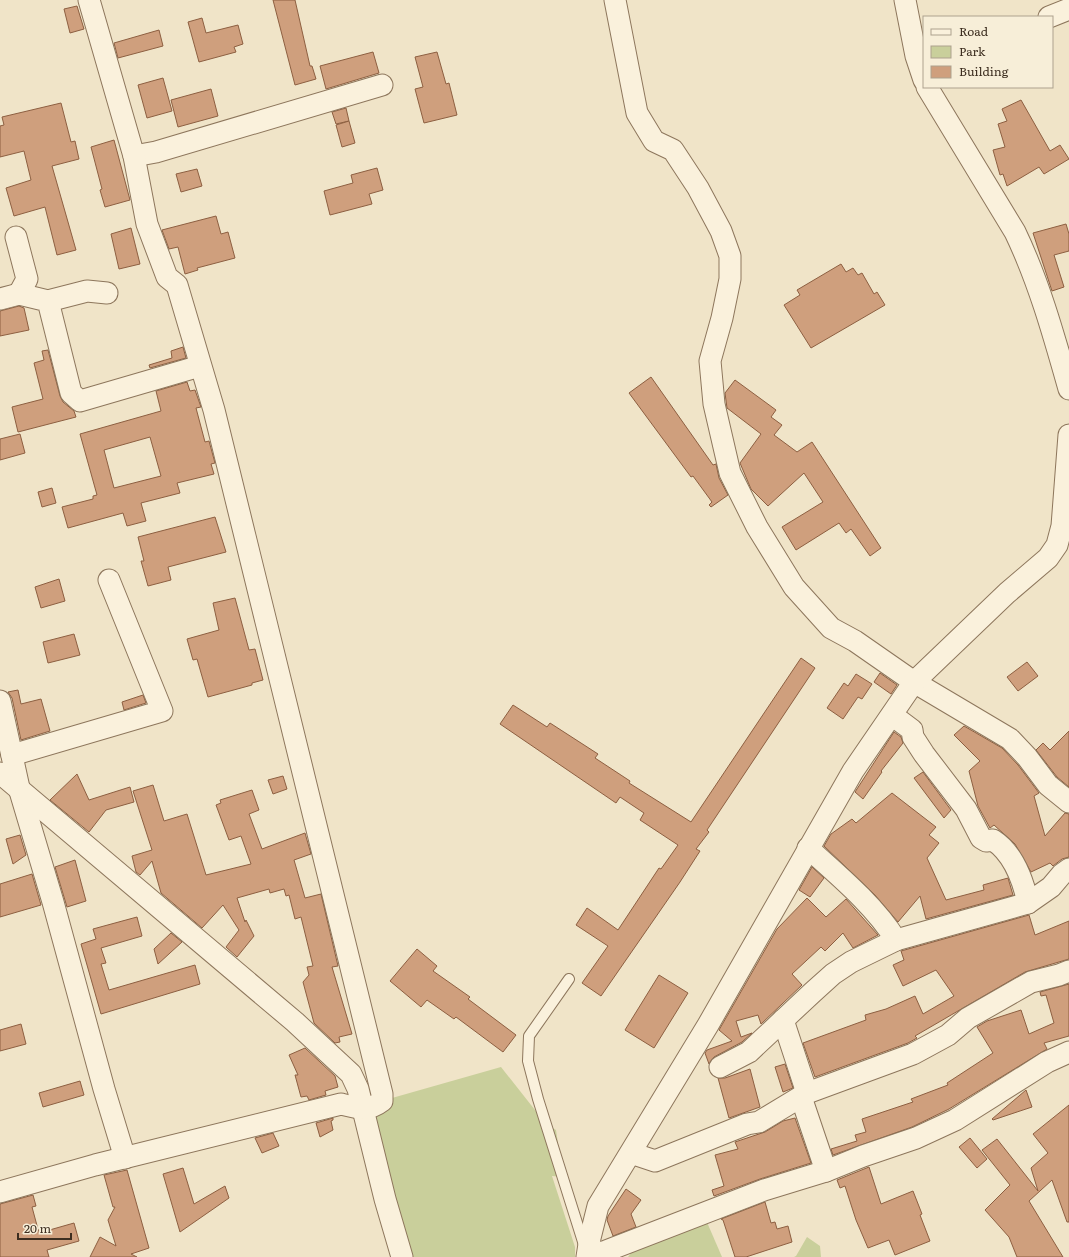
<svg xmlns="http://www.w3.org/2000/svg" width="1069" height="1257" font-family="Literata,serif">
	<style>
		.green { fill: #c9cf9b }
		.building { fill: #cf9f7d; stroke: #8d5f41; fill-rule: evenodd }
		.lines { fill: none; stroke-linecap: round; stroke-linejoin: round }
		.lane-casing { stroke: #8d765c; stroke-width: 12 }
		.street-casing { stroke: #8d765c; stroke-width: 23 }
		.lane { stroke: #faf1dc; stroke-width: 10 }
		.street { stroke: #faf1dc; stroke-width: 21 }
	</style>
	<rect width="100%" height="100%" fill="#f0e4c8"/>
	<!-- green -->
	<g class="green">
		<path d="M501,1067L546,1124L556,1130L563,1177L552,1176L575,1247V1257H409L372,1119L385,1100Z"/>
		<path d="M706,1220L722,1257H628L634,1249Z"/>
		<path d="M807,1237L820,1246L821,1257H794L796,1256Z"/>
	</g>
	<!-- building -->
	<g class="building">
		<path d="M273,0H295L310,66H312L316,79L295,85Z"/>
		<path d="M77,6L84,29L70,33L64,9Z"/>
		<path d="M202,18L206,33L238,25L243,44L234,47L236,52L199,62L188,22Z"/>
		<path d="M159,30L163,46L118,58L114,43Z"/>
		<path d="M373,52L379,73L326,89L320,66Z"/>
		<path d="M437,52L446,84L449,83L457,115L424,123L415,89L423,87L415,57Z"/>
		<path d="M163,78L172,111L147,118L138,85Z"/>
		<path d="M211,89L218,116L178,127L171,100Z"/>
		<path d="M1021,100L1050,151L1060,145L1069,159L1044,174L1039,167L1007,186L1003,174L1000,175L993,150L1005,147L998,124L1007,121L1002,109Z"/>
		<path d="M61,103L71,142L75,141L79,159L52,166L76,250L57,255L45,207L14,216L6,188L31,180L24,151L0,157V126L4,125L2,117Z"/>
		<path d="M346,108L349,121L336,124L332,112Z"/>
		<path d="M349,121L355,143L342,147L336,125Z"/>
		<path d="M114,140L130,200L105,207L100,190L102,189L91,147Z"/>
		<path d="M377,168L383,190L369,194L372,204L330,215L324,191L353,183L351,175Z"/>
		<path d="M197,169L202,186L181,192L176,174Z"/>
		<path d="M216,216L221,234L228,232L235,258L197,268L198,270L185,274L178,247L169,249L162,230Z"/>
		<path d="M1066,224L1069,234V251L1054,255L1064,287L1052,291L1033,233Z"/>
		<path d="M131,228L140,264L119,269L111,234Z"/>
		<path d="M841,264L846,272L853,268L858,275L862,273L874,294L877,292L885,305L811,348L784,305L800,295L797,290Z"/>
		<path d="M19,306L24,308L29,330L0,336V311Z"/>
		<path d="M183,347L186,358L150,368L149,365L172,358L171,351Z"/>
		<path d="M48,350L60,396L63,402L74,411L76,417L18,432L12,407L43,399L34,363L44,360L42,351Z"/>
		<path d="M651,377L713,465L716,464L719,478L728,495L711,507L709,505L712,502L693,476L691,477L629,393Z"/>
		<path d="M735,380L776,410L771,417L782,425L774,435L797,452L812,442L881,548L870,556L851,529L846,533L839,523L796,550L782,527L823,502L804,473L768,506L751,489L740,463L761,434L727,408L725,393Z"/>
		<path d="M187,382L190,391L195,390L201,407L196,408L205,442L209,441L215,463L211,464L214,474L177,483L180,493L141,503L146,521L127,526L123,513L68,528L62,507L93,499V496L97,495L80,434L161,411L156,391ZM150,437L161,476L114,488L104,450Z"/>
		<path d="M20,434L25,453L0,460V439Z"/>
		<path d="M52,488L56,503L42,507L38,492Z"/>
		<path d="M215,517L226,552L168,567L171,580L148,586L141,561H144L138,537Z"/>
		<path d="M59,579L65,601L41,608L35,587Z"/>
		<path d="M235,598L249,650L255,649L263,680L252,683V685L208,697L197,659L193,660L187,639L219,630L213,603Z"/>
		<path d="M74,634L80,655L48,663L43,642Z"/>
		<path d="M801,658L815,668L707,830L709,832L696,849L700,851L680,882L601,996L582,983L608,946L576,925L587,908L618,930L659,868L661,869L678,845L640,820L644,813L620,797L616,803L500,724L513,705L547,727L550,723L598,754L595,758L630,781L629,783L691,822Z"/>
		<path d="M1027,662L1038,676L1018,691L1007,677Z"/>
		<path d="M880,673L897,685L891,694L874,682Z"/>
		<path d="M856,674L872,684L862,699L858,697L843,719L827,708L844,683L848,686Z"/>
		<path d="M18,690L21,704L41,699L50,731L21,740L12,698L8,692Z"/>
		<path d="M143,695L146,703L124,710L122,702Z"/>
		<path d="M964,726L1002,748L1018,765L1039,793L1034,796L1045,836L1065,813L1069,814V857L1062,859L1053,866L1050,863L1031,872L1015,844L994,825L990,828L978,806L969,771L980,761L954,735Z"/>
		<path d="M1069,731V787L1057,777L1036,750L1043,743L1050,750Z"/>
		<path d="M894,732L901,737L903,743L881,771L882,772L863,799L855,792Z"/>
		<path d="M923,772L951,810L944,818L914,778Z"/>
		<path d="M77,774L89,800L130,787L134,802L106,810L89,832L50,800Z"/>
		<path d="M283,776L287,789L273,794L268,780Z"/>
		<path d="M153,785L164,821L187,814L206,875L251,864L241,836L229,840L216,805L221,803L220,800L252,790L259,810L249,814L262,849L305,833L311,854L294,860L305,898L321,894L338,966L332,967L352,1034L339,1037L340,1042L335,1043L314,1023L303,982L309,975L307,967L313,966L301,917L295,919L289,895L286,896L284,889L270,893L269,889L237,898L245,922L246,920L254,936L237,957L226,947L239,930L223,905L202,928L161,893L152,861L140,875L136,872L132,856L152,850L133,791Z"/>
		<path d="M892,793L936,827L929,835L939,843L927,858L946,900L984,890L983,885L1008,878L1013,895L926,919L920,896L898,922L875,895L824,846L831,834L852,819L856,823Z"/>
		<path d="M20,835L26,855L13,864L6,839Z"/>
		<path d="M75,860L86,901L67,907L55,867Z"/>
		<path d="M812,867L824,878L810,897L799,890Z"/>
		<path d="M32,874L41,905L0,917V884Z"/>
		<path d="M807,898L826,917L846,899L878,935L853,948L843,933L825,951L821,947L792,974L802,985L761,1024L758,1015L736,1021L741,1037L752,1033L742,1042L714,1057L709,1064L705,1053L707,1050L732,1041L719,1030L777,929Z"/>
		<path d="M1029,915L1035,935L1069,921V959L1025,972L915,1036L917,1038L908,1043L815,1077L803,1043L866,1020L865,1015L886,1009L915,996L923,1014L954,996L936,970L903,986L893,965L904,960L901,951Z"/>
		<path d="M137,917L142,936L101,948L106,963L101,964L109,990L195,965L200,984L101,1014L81,944L96,939L93,929Z"/>
		<path d="M171,933L182,942L158,964L154,949Z"/>
		<path d="M417,949L437,966L433,971L470,997L468,999L516,1035L503,1052L456,1017L454,1019L427,1000L421,1007L390,981Z"/>
		<path d="M659,975L688,993L654,1048L625,1030Z"/>
		<path d="M1069,984V1036L1044,1043L1047,1049L949,1109L912,1127L833,1155L831,1149L857,1141L855,1135L866,1132L862,1119L913,1102L911,1099L948,1085L947,1083L993,1053L977,1027L987,1021L1021,1010L1029,1034L1054,1023L1046,995L1041,996L1040,992Z"/>
		<path d="M21,1024L26,1044L0,1051V1030Z"/>
		<path d="M305,1048L335,1076L338,1087L325,1091L326,1095L309,1100L307,1096L301,1097L295,1075H298L289,1055Z"/>
		<path d="M785,1064L793,1088L783,1092L775,1067Z"/>
		<path d="M750,1069L760,1107L729,1118L718,1078H725Z"/>
		<path d="M80,1081L84,1095L43,1107L39,1093Z"/>
		<path d="M1026,1090L1032,1107L993,1120L992,1119Z"/>
		<path d="M1069,1105V1222H1067L1052,1180L1029,1201L1063,1257H1017L1009,1237L985,1210L1010,1185L982,1150L997,1139L1038,1191L1031,1168L1048,1153L1033,1134Z"/>
		<path d="M333,1118V1120L331,1121L333,1130L320,1137L316,1123Z"/>
		<path d="M795,1118L811,1163L760,1179L714,1196L712,1190L724,1186L715,1155L738,1149L735,1142L765,1132L783,1121Z"/>
		<path d="M273,1133L279,1146L262,1153L255,1138Z"/>
		<path d="M970,1138L987,1159L977,1168L959,1147Z"/>
		<path d="M869,1167L881,1204L913,1191L922,1214L920,1215L930,1241L895,1255L889,1240L868,1248L856,1220L845,1186L840,1188L837,1180Z"/>
		<path d="M183,1168L194,1204L225,1186L229,1198L180,1232L163,1174Z"/>
		<path d="M127,1170L149,1248L131,1254L137,1257H90L100,1237L116,1246L108,1220L115,1207H113L104,1175Z"/>
		<path d="M626,1189L641,1200L631,1214L636,1227L613,1236L607,1220L608,1216Z"/>
		<path d="M33,1195L36,1206L32,1207L39,1233L74,1223L79,1241L47,1250L49,1257H0V1204Z"/>
		<path d="M765,1202L771,1223L775,1222L777,1229L788,1226L792,1242L746,1257H735L723,1220L721,1219Z"/>
	</g>
	<g class="lines">
		<!-- lane casing -->
		<g class="lane-casing">
			<path id="lane" d="M569,979L529,1036L528,1061L538,1099L584,1245"/>
		</g>
		<!-- street casing -->
		<g class="street-casing">
			<g id="street">
				<path d="M615,0L637,113L654,141L673,150L698,188L721,231L730,256V279L722,318L710,361L714,404L730,473L757,527L794,587L831,628L855,641L914,682L1010,739L1027,757L1048,785L1069,802"/>
				<path d="M905,0L916,56L924,80"/>
				<path d="M1049,17L1069,9"/>
				<path d="M927,87L1015,232C1039,282 1054,336 1069,389"/>
				<path d="M134,156L156,152L382,85"/>
				<path d="M16,237L27,279L19,294"/>
				<path d="M0,299L19,294L48,301L71,393L80,401L200,366"/>
				<path d="M48,301L87,291L107,293"/>
				<path d="M0,701L19,788L53,902L104,1089L125,1158"/>
				<path d="M892,715L912,730L913,737L924,754L966,809L981,838L986,841L993,840C1013,853 1023,880 1028,903"/>
				<path d="M12,755L162,711L109,580"/>
				<path d="M0,773L295,1022L351,1074L358,1089L385,1199L402,1257"/>
				<path d="M808,848C839,876 874,905 896,940"/>
				<path d="M783,1020L807,1093"/>
				<path d="M720,1067L749,1052L813,992L833,974L851,962L896,940L1028,903L1051,887L1062,874L1069,869"/>
				<path d="M801,1097L826,1171"/>
				<path d="M631,1153L655,1161L747,1124L759,1122L807,1093L913,1054L948,1035L968,1018L1031,982L1059,975L1069,971"/>
				<path d="M0,1192L95,1165L341,1104C357,1108 368,1112 382,1101V1094L214,410L177,285L167,277L147,224L134,156L89,0"/>
				<path d="M588,1256L606,1251L764,1190L826,1171L863,1156L916,1138L955,1120L1047,1062L1069,1052"/>
				<path d="M587,1257L590,1238L598,1206L708,1025L853,771L914,682L1007,593L1048,558L1057,545L1062,526L1069,435"/>
			</g>
		</g>
		<!-- lane -->
		<use href="#lane" class="lane"/>
		<!-- street -->
		<use href="#street" class="street"/>
	</g>
	<!-- legend -->
	<rect x="923" y="16" width="130" height="72" fill="#f7eed8" stroke="#ada18e"/>
	<rect x="931" y="29" width="20" height="6" fill="#faf1dc" stroke="#ada18e"/>
	<text x="959" y="36" font-size="12" fill="#3d2e20">Road</text>
	<rect x="931" y="46" width="20" height="12" fill="#c9cf9b" stroke="#ada18e"/>
	<text x="959" y="56" font-size="12" fill="#3d2e20">Park</text>
	<rect x="931" y="66" width="20" height="12" fill="#cf9f7d" stroke="#ada18e"/>
	<text x="959" y="76" font-size="12" fill="#3d2e20">Building</text>
	<!-- scale -->
	<path d="M18 1233v6h53v-6" fill="none" stroke="#3d2e20" stroke-width="2"/>
	<text x="24" y="1233" font-size="12" fill="#3d2e20" stroke="#f7eed8" stroke-width="3" paint-order="stroke">20 m</text>
</svg>
